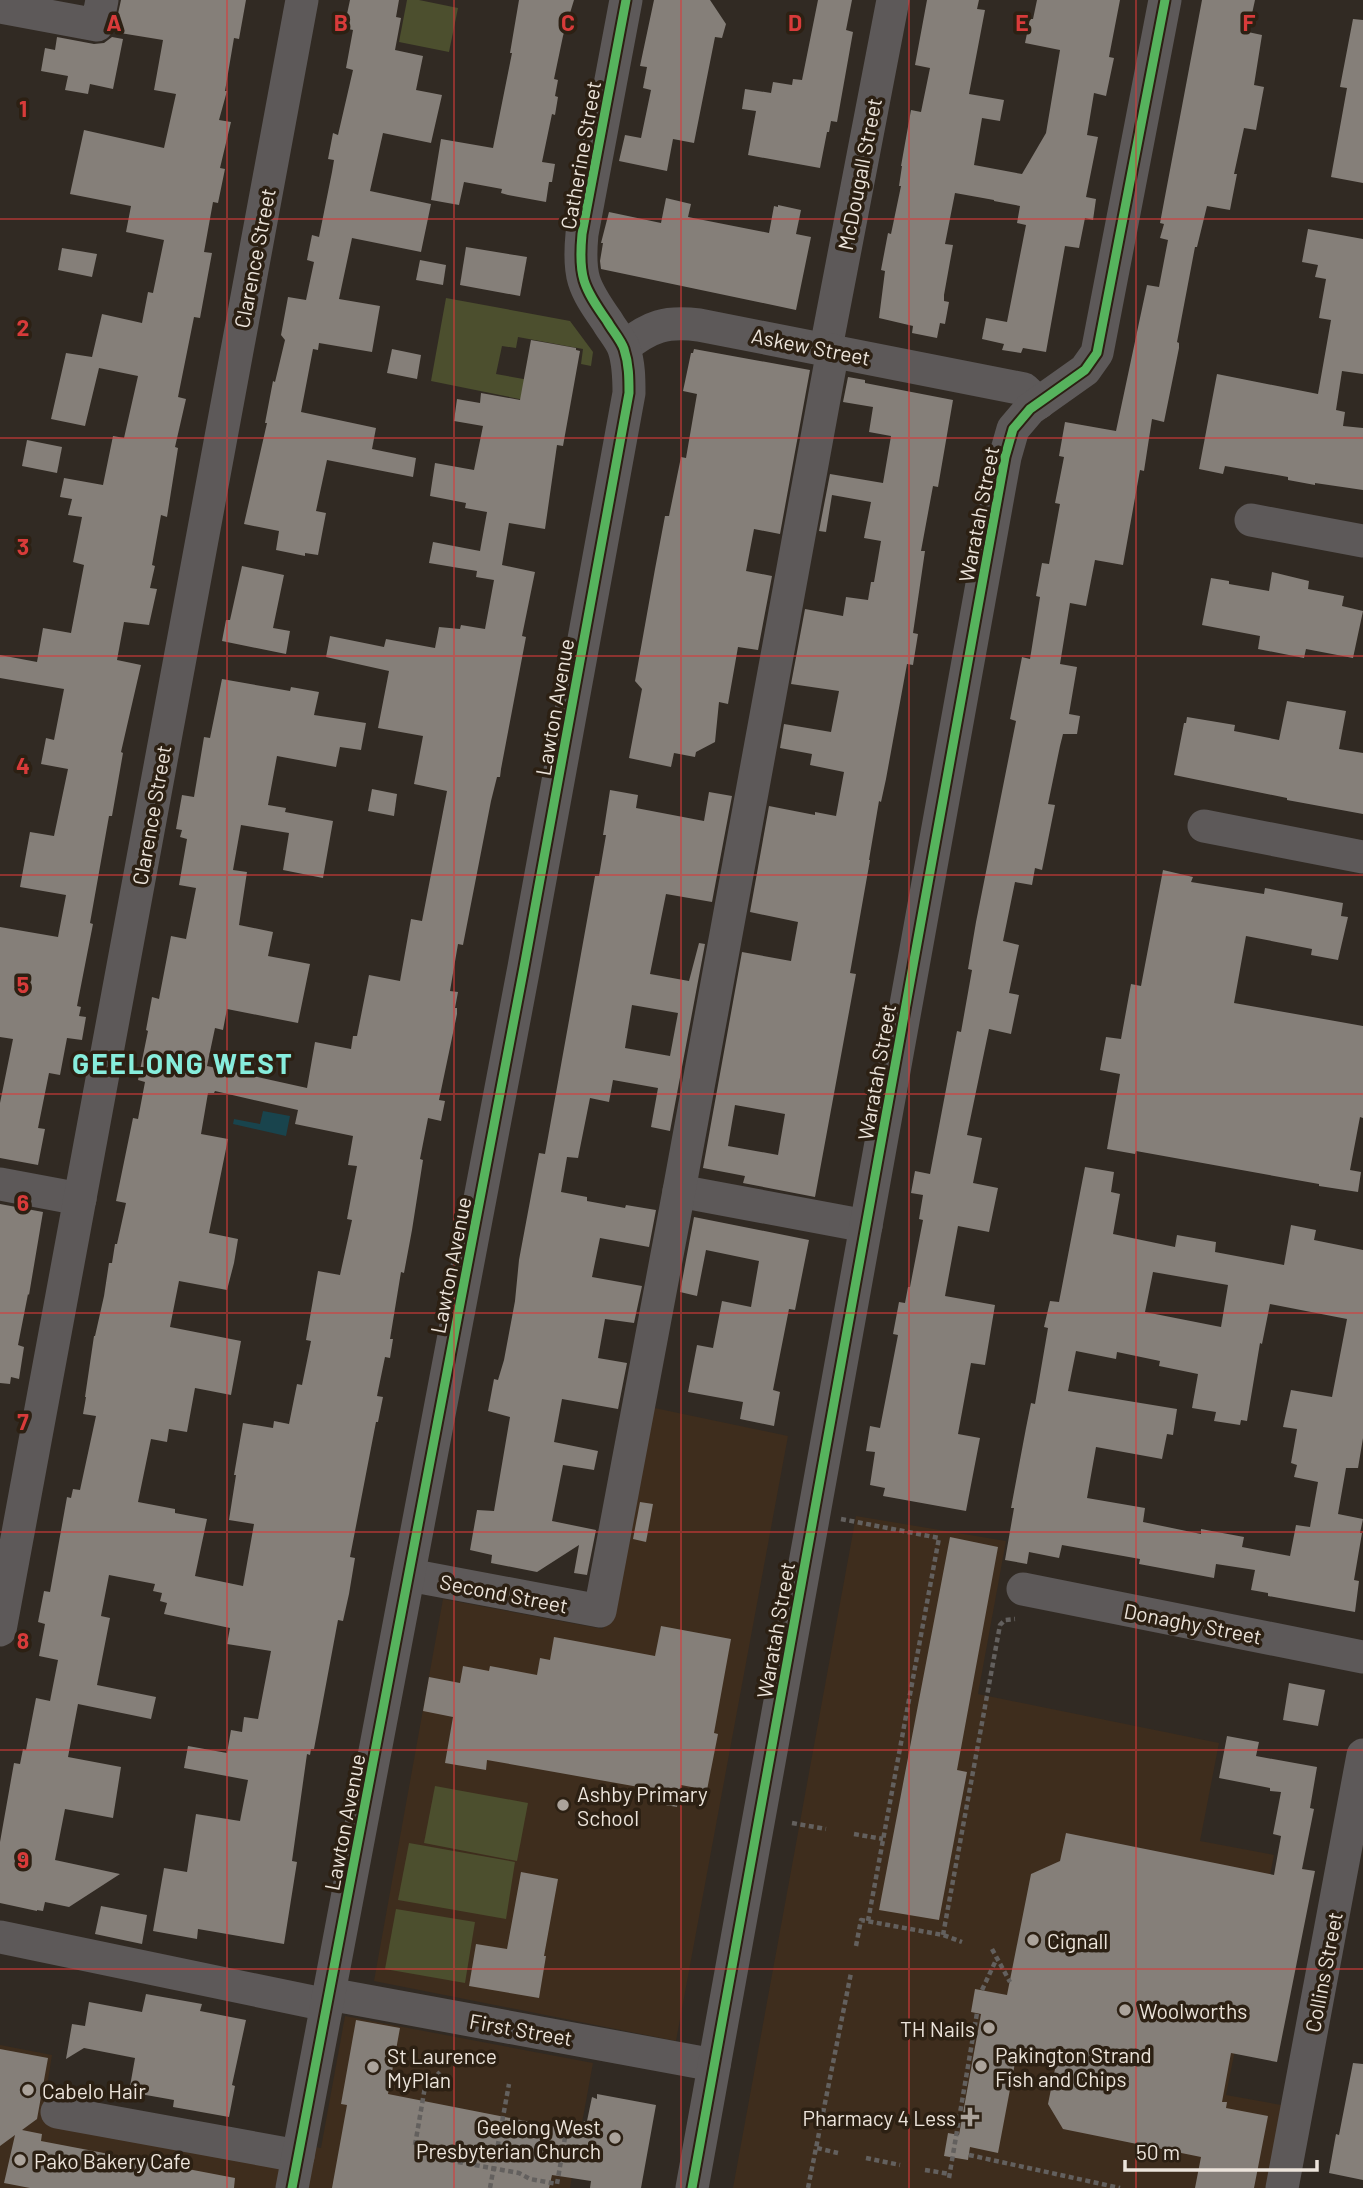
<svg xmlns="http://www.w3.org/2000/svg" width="1363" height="2188" font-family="Barlow,sans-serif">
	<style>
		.built { fill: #3e2d1d }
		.green { fill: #4c4f2e }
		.water { fill: #19444d }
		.building { fill: #857f79; fill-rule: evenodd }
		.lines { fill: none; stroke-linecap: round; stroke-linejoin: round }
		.path { stroke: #63605e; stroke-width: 4.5; stroke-dasharray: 5 3.5; stroke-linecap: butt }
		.minor { stroke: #5d5959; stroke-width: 33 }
		.cycleway-casing { stroke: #2c2013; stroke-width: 13 }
		.cycleway { stroke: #56b35d; stroke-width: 9 }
		.grid { fill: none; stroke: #d83b3a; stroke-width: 2; stroke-opacity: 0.55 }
		.poi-dot { fill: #aba39b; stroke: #2c2013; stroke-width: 2.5 }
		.labels { text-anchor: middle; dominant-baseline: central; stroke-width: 7; stroke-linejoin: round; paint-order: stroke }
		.street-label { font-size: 21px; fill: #ece4db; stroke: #2c2013 }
		.poi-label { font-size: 21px; fill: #ece4db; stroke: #2c2013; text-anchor: start }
		.district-label { font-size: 28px; font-weight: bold; letter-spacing: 2px; fill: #87eddc; stroke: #2c2013 }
		.grid-label { font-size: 23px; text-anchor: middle; font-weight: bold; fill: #d83b3a; stroke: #2c2013; stroke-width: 7; stroke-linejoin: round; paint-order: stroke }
	</style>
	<rect width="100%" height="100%" fill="#312a23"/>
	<!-- built -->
	<g class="built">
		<path d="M645,1406L788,1436L676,2041L374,1981L443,1599L603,1629Z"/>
		<path d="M856,1516L1006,1541L978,1694L1219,1743L1200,1841L1274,1855L1226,2095L1287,2106L1272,2188H733Z"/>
		<path d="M345,2016L593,2063L570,2188H0V2045L52,2055L45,2099L321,2148Z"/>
	</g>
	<!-- green -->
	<g class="green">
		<path d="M407,0H419L458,8L449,52L399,42Z"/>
		<path d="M446,298L570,321L593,352L591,366L581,364L583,349L518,337L516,348L502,346L496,374L529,380L554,406L431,381Z"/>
		<path d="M435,1786L528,1803L517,1861L424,1843Z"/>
		<path d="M409,1843L515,1862L506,1919L398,1900Z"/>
		<path d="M396,1909L475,1922L465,1983L385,1969Z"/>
	</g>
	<!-- water -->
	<path class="water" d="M263,1111L290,1116L286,1136L233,1124L234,1119L260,1124Z"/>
	<!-- building -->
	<g class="building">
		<path d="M121,0H246L239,39L234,38L225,91H227L219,120L231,122L220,168L225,169L218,203L213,202L204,252L212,253L200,318L194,317L178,397L186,399L175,447L178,448L167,517L161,515L152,565L155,566L150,588L157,589L149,625L124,622L117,660L141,665L121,752L123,753L112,816H109L90,923L93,924L77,1006L81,1007L79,1016L86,1017L82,1040L67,1038L60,1075L49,1073L38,1128L45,1129L38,1165L0,1158V1103L13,1039L0,1037V927L58,937L66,895L20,887L30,832L54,836L68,769L41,764L46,738L54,740L64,689L0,678V655L37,662L43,628L71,633L84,565L73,562L82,517L68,515L72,499L60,497L64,478L103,485L113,436L124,438L138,376L99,368L85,426L51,419L66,353L92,357L102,314L142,323L148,292L153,293L164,240L126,232L131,206L70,194L84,130L164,148L176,94L154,90L163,40L114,32Z"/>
		<path d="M350,0H399L396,17L401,18L395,50L423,56L416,90L442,95L431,143L383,133L370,191L431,204L421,252L352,238L339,299L380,306L372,352L319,343L318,350L313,349L301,412L376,428L372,449L416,458L413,477L327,460L316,511L326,513L318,555L305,553V556L276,550L279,531L244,524L267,423H265L273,381L275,382L285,340L281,335L288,297L306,300L314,262L307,260L312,235L319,237L332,172L334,160L328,159L333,133L338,135L353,70L346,68L353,30L344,28Z"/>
		<path d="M519,0H574L563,36L554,79L558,80L555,96L558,97L555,115L552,114L542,162L555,164L552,182H549L546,202L508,195L501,193L502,189L464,182L459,205L431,200L441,139L493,148L512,53H510Z"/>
		<path d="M654,0H710L726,24L722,38L715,37L694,143L673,139L667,171L619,161L625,135L641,138L651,90L643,88L647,67L640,66Z"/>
		<path d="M818,0H852L846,30L853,32L837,122L831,121L829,132H827L820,168L748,155L756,111L742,109L745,89L771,93L773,82L792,85L793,79L802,80Z"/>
		<path d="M927,0H979L977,9L985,10L969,94L1004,100L1000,121L982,118L974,165L1022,174L1046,133L1060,50L1025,43L1030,19H1033L1037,0H1120L1109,57L1114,58L1106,96L1094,93L1087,135L1098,137L1086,197L1096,199L1093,220L1085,218L1079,248L1065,246L1046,352L1023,348L1021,353L1002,350L1004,344L982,339L986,318L1007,322L1026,225L1017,223L1020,206L994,201V200L955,193L945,244L953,245L944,295V301L949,302L945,324L940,323L937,338L912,333L913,326L879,318L885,271L881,270L888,233L891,234L901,186H899L902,166H901L911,110L921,112L930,68L915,65Z"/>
		<path d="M1202,0H1255L1248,32L1262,35L1254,85L1264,87L1256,130L1244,128L1234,174H1237L1230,210L1207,206L1197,247H1195L1177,342L1179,343V348L1164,422L1152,419L1144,471L1140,470L1123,565L1095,560L1086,606L1070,603L1060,664L1077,667L1069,714L1080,716L1077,734H1063L1060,746L1048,804L1055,805L1042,870L1035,868L1032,885L1015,882L1003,941L1019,945L1009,993L1019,995L1011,1034L989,1029L967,1135L982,1138L973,1183L998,1188L989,1232L958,1226L945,1296L995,1305L985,1365L971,1363L958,1434L980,1438L966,1511L883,1496L885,1488L870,1485L875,1452L866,1451L870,1426L880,1428L898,1335L893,1334L899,1302L905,1303L908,1287H910L923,1220L919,1219L923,1195L911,1193L915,1171L930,1174L957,1031L961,1032L972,970L968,969L976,922L1016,721L1010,719L1022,657L1030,659L1040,597L1036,596L1042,563L1049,564L1060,504L1055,503L1064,457L1059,456L1065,422L1116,431L1147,285L1159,287L1168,240L1160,238L1164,224L1160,223Z"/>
		<path d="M1353,19L1363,20V183L1331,177L1347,88L1340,87Z"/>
		<path d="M57,37L94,44L104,43L112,37L123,39L113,89L90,84L88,94L65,90L68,76L41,71L45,48L55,50Z"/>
		<path d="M666,198L691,204L688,217L769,233L774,206L778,207V205L801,210L796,234L811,237L796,310L601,269L600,261L603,243H601L609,212L661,223Z"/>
		<path d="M1308,229L1363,239V374L1342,371L1336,410L1345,412L1343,426L1363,428V490L1315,483V485L1288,480V477L1225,466L1223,474L1199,469L1217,374L1318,394L1331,320L1319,318L1326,279L1315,277L1318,265L1302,262Z"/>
		<path d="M466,247L527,257L520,296L460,285Z"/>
		<path d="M62,248L97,254L92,277L58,270Z"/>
		<path d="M420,260L446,265L443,285L416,280Z"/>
		<path d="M531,340L576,348V350L580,351L563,446L557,445L545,529L509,523L502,565L535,572L522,636L526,637L501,769L500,777H497L491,801L463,945L458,944L450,991L458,992L455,1008H457V1014L439,1100L445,1101L441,1121L428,1118L420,1159L423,1160L412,1230L404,1273L401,1272L390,1339H393L390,1358L385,1357L377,1396L383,1397L378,1422H376L350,1557L355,1558L349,1594L343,1621L338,1620L314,1749H311L310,1755L307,1754L292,1861L297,1862L284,1944L198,1929L197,1939L153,1931L164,1868L187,1872L196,1814L240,1821L248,1780L184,1768L188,1746L227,1753L231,1730L242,1732L244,1717L258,1719L271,1651L227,1644L230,1628L164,1614L167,1603L160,1601L162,1593L153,1591L155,1584L109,1575L101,1616L110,1618L97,1685L156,1697L151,1719L78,1704L68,1757L121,1767L113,1818L65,1809L55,1860L120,1874L69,1907L45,1902L43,1911L37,1910V1911L0,1903V1842L14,1763L20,1764L23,1749L26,1750L36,1698L50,1701L58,1660L39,1656L45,1624L38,1622L44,1591L50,1592L67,1497L71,1498L73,1489L80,1490L96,1416L83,1414L86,1397H85L94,1336H95L104,1296L109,1263H112L115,1244H117L126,1203L116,1201L133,1118L138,1119L145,1082L138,1080L148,1031L146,1030L152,997L159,999L171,936L186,939L196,888L179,885L187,839L180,837L182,830L176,829L182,795L194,797L204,737L210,738L222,679L290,691L291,687L319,692L314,715L366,723L361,750L340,747L336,767L277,756L268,805L286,808L285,812L333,821L323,878L283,870L289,833L241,825L233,870L247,872L239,925L273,932L268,956L310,964L298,1023L227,1009L223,1030L215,1028L207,1066L307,1088L315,1042L351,1049L353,1036H357L369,975L400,981L411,919L422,921L447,791L414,784L423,736L378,728L389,671L326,657L330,636L384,647L386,639L435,648L439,627L460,629L461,625L485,629L494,580L476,577L477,571L429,563L433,542L480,551L487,512L465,508L466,503L430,496L435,463L474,470L483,426L454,421L457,399L480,403L481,393L520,400ZM215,1091L298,1110L295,1124L353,1136L348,1165L357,1166L347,1219L352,1220L340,1275L318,1271L306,1340L311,1341L302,1385L297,1384L289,1424L274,1421L273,1428L243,1423L234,1475H236L229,1520L254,1524L243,1586L195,1576L207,1519L175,1513V1509L138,1502L151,1439L167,1442L169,1429L187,1432L195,1388L231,1395L241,1341L170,1327L179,1281L227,1290L234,1263L238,1239L209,1233L228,1139L201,1134L208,1093H214Z"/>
		<path d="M392,349L421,355L417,379L387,373Z"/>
		<path d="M694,349L810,370L780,534L754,529L746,571L772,576L758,650L738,647L728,704L719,702L715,742L696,752L695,757L674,753L671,767L629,758L642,689L635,681L655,569L665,516H669L681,457L686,458L697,394L683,391L691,353H693Z"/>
		<path d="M848,377L865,380V383L953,400L938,487L933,486L921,551H925L913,633L918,634L913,665L907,664L886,779L881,802L879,801L869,860H870L850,973L856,974L815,1197L743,1183L745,1176L703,1168L742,952L791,961L798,922L750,912L769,806L815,815V812L836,816L844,772L810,765L812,754L780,748L784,724L831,732L839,691L791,684L805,609L843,616L846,597L868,600L871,582H874L881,541L864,538L871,502L832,495L826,532L819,531L830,474L883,483L891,436L869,432L873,407L843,402ZM735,1105L785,1114L778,1155L728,1146Z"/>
		<path d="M27,440L62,447L57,473L22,466Z"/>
		<path d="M242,566L284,575L273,628L290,631L286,654L222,641L226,620H230Z"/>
		<path d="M1272,572L1309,581L1308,589L1344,596L1342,606L1363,611L1353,658L1306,649L1304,658L1258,649L1260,636L1202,625L1211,578L1229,581V584L1269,591Z"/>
		<path d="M1287,701L1346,711L1339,749L1363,753V814L1287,800V798L1174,775L1184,723H1186L1187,717L1235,725L1234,731L1279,740Z"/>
		<path d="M372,789L397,794L394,816L368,811Z"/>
		<path d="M610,790L638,795L636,808L704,821L709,792L732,796L712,902L666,894L650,974L689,981L699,943L705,944L670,1131L651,1127L658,1088L613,1080L609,1102L590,1098L578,1158L567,1157L561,1192L587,1197V1201L625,1208L626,1205L656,1210L649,1247L600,1238L592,1277L642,1286L634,1323L605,1319L598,1358L627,1363L618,1409L562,1399L554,1442L598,1451L594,1470L563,1465L552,1521L596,1530L587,1575L574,1573L579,1545L537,1572L491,1563L492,1555L470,1550L477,1510L494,1511L510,1417L488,1411L494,1379L498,1380L504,1360L515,1301L519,1260L539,1153L545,1154L595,876H599L606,835H603ZM632,1005L678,1013L670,1056L625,1048Z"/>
		<path d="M1163,870L1193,877L1191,882L1264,894L1265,888L1343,903L1341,916L1348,917L1338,960L1311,955L1312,949L1246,936L1234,1003L1363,1026V1118L1360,1117L1350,1170L1361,1172L1358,1192L1319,1186V1184L1136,1151L1135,1154L1107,1149L1120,1074L1100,1070L1106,1037L1121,1039L1131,984L1141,986Z"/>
		<path d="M1085,1167L1114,1172L1111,1192L1120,1194L1113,1234L1175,1247L1177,1235L1216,1242L1215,1252L1284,1265L1291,1225L1316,1230L1314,1240L1363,1250V1438L1358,1468H1346L1338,1514L1363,1519L1360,1533H1362L1354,1580L1359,1581L1355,1612L1268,1596V1593L1251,1590L1255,1570L1216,1564L1214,1578L1139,1564L1140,1559L1062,1545L1059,1558L1029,1552L1027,1564L1005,1560L1014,1508H1011L1026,1428L1031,1403L1035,1404L1048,1328L1044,1327L1050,1301L1059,1302ZM1153,1272L1228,1285L1221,1327L1145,1312ZM1270,1304L1347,1319L1332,1397L1291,1390L1283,1427L1297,1429L1291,1463L1297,1465L1294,1477L1318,1482L1310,1527L1296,1525L1290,1556L1242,1547L1244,1537L1201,1529V1534L1143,1522L1145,1508L1087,1498L1096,1447L1162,1459L1167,1434L1173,1435L1177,1409L1068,1391L1076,1351L1116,1359L1117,1352L1160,1361L1159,1366L1198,1374L1192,1408L1216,1412L1214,1421L1240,1425L1241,1420L1247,1421L1260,1343L1262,1344Z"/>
		<path d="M0,1204L43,1212L29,1295L28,1294L18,1345L24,1347L19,1379L11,1377L10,1384L0,1383Z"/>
		<path d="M694,1217L809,1240L795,1310L789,1309L773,1390L780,1392L774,1426L740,1419L743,1402L688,1392L697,1345L713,1348L722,1301L751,1307L759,1261L706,1250L697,1296L680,1292Z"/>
		<path d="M640,1502L653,1504L646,1542L633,1539Z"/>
		<path d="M950,1537L998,1547L957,1770L967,1772L939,1920L879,1910Z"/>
		<path d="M661,1626L731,1639L714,1733L718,1734L707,1790L681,1785L677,1807L648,1802L650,1789L487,1760L486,1770L445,1763L453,1717L423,1711L429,1677L460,1683L463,1666L489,1671L490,1666L537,1675L540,1658L550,1660L554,1637L655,1656Z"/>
		<path d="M1289,1683L1325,1690L1318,1726L1283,1720Z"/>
		<path d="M1227,1736L1259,1742L1256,1756L1317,1767L1310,1808L1314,1809L1302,1869L1315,1871L1277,2062L1231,2053L1222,2102H1227L1226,2108L1268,2116L1254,2188H1195L1201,2157L1063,2129L1048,2104L1058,2054L1018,2047L998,2153L970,2147L968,2160L944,2156L948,2133L959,2135L981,2014L971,2012L975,1989L1007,1995L1031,1874L1060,1861L1066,1833L1274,1875L1281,1836L1273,1834L1281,1792L1270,1791V1788L1219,1778Z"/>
		<path d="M521,1872L558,1879L544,1956H546L539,1998L469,1986L476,1944L507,1949Z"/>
		<path d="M101,1906L147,1915L142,1944L95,1934Z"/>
		<path d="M146,1994L202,2004L200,2011L246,2020L232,2085L235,2086L229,2117L173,2107L174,2100L129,2092L135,2058L84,2048L66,2059L72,2024L85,2026L89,2002L142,2012Z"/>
		<path d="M356,2020L400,2028L388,2094L582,2132L584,2121H587L592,2097L597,2099V2094L656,2105L641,2188H590L591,2181L552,2175L549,2188H332L347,2105L341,2104Z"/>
		<path d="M0,2049L48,2058L37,2119L22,2130L42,2134L41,2141L235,2178L234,2188H30L4,2183L15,2135L0,2146Z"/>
		<path d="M1353,2063L1363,2064V2180L1329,2173L1336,2134L1339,2135Z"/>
	</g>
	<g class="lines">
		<!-- path -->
		<g class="path">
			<path d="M841,1519L939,1538L868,1921"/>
			<path d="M792,1823L826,1829"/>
			<path d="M854,1834L883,1839"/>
			<path d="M943,1935L1000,1625L1005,1620L1015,1619"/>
			<path d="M856,1946L861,1920L943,1935L962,1942"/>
			<path d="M992,1949L1010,1982"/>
			<path d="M982,1990L997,1958"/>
			<path d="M415,2145L425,2087L440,2072"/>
			<path d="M817,2148L838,2153"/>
			<path d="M969,2155L1120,2188"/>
			<path d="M866,2158L900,2165"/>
			<path d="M458,2162L519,2173L530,2179L557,2184L567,2126"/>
			<path d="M925,2170L950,2174"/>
			<path d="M949,2178L977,2013"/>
			<path d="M490,2188L509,2084"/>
			<path d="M808,2188L851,1973"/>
		</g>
		<!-- minor -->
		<g class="minor">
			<path d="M0,7L97,25L102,0"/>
			<path d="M624,347C650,326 666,321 699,325L1024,389L1039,403"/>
			<path d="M826,348L893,0"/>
			<path d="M1251,520L1363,541"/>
			<path d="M1204,826L1363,857"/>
			<path d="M0,1184L80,1199"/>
			<path d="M679,1191L866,1226"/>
			<path d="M409,1575L600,1611L679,1191L833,350"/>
			<path d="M1023,1589L1363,1657"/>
			<path d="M0,1630L302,0"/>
			<path d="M0,1937L327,2005"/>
			<path d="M329,1994L714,2065"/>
			<path d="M57,2112L298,2156"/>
			<path d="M292,2188L524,967L629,393C629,379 629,364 624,349C621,340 612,330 607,321C583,287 578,276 582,234L626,0"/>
			<path d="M692,2188L1005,457L1013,429L1030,409L1085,370L1097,353L1165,0"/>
			<path d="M1282,2188L1363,1755"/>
		</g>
		<!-- cycleway casing -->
		<g class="cycleway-casing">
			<g id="cycleway">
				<path d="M292,2188L524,967L629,393C629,379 629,364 624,349C621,340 612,330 607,321C583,287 578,276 582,234L626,0"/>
				<path d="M692,2188L1005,457L1013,429L1030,409L1085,370L1097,353L1165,0"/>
			</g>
		</g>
		<!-- cycleway -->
		<use href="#cycleway" class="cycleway"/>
	</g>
	<!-- grid -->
	<path class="grid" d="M227,0V2188M454,0V2188M681,0V2188M909,0V2188M1136,0V2188M0,219H1363M0,438H1363M0,656H1363M0,875H1363M0,1094H1363M0,1313H1363M0,1532H1363M0,1750H1363M0,1969H1363"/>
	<!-- markers -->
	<g class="poi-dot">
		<circle cx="563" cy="1805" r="7"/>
		<circle cx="1033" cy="1940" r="7"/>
		<circle cx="1125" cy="2010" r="7"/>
		<circle cx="989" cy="2028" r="7"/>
		<circle cx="981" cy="2066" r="7"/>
		<circle cx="373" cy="2067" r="7"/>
		<circle cx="28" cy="2090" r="7"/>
		<path d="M966.5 2106.5h7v7h7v7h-7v7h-7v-7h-7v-7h7z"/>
		<circle cx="615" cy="2138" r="7"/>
		<circle cx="20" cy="2160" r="7"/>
	</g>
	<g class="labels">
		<!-- street labels -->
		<g class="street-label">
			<text transform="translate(580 155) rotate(-80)">Catherine Street</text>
			<text transform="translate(859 174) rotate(-79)">McDougall Street</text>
			<text transform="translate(254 258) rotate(-79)">Clarence Street</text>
			<text transform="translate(811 346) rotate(11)">Askew Street</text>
			<text transform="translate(978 514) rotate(-79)">Waratah Street</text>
			<text transform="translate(554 707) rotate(-80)">Lawton Avenue</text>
			<text transform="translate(151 815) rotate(-80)">Clarence Street</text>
			<text transform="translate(876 1072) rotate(-80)">Waratah Street</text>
			<text transform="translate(450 1265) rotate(-79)">Lawton Avenue</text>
			<text transform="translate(504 1593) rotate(11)">Second Street</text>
			<text transform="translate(1193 1623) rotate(11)">Donaghy Street</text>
			<text transform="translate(775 1630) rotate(-80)">Waratah Street</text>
			<text transform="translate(344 1822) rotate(-79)">Lawton Avenue</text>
			<text transform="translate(1323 1972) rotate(-79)">Collins Street</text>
			<text transform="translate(521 2029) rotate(10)">First Street</text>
		</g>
		<!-- poi labels -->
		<g class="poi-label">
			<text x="577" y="1793">Ashby Primary<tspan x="577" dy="24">School</tspan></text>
			<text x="1047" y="1940">Cignall</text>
			<text x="1139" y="2010">Woolworths</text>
			<text x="975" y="2028" text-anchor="end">TH Nails</text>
			<text x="995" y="2054">Pakington Strand<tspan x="995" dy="24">Fish and Chips</tspan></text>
			<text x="387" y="2055">St Laurence<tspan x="387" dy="24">MyPlan</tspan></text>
			<text x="42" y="2090">Cabelo Hair</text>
			<text x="956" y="2117" text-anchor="end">Pharmacy 4 Less</text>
			<text x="601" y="2126" text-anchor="end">Geelong West<tspan x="601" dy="24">Presbyterian Church</tspan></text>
			<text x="34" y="2160">Pako Bakery Cafe</text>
		</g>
		<!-- district labels -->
		<g class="district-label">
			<text x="183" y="1063">GEELONG WEST</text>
		</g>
	</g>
	<g class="grid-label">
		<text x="114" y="31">A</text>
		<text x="341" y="31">B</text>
		<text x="568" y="31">C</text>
		<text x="795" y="31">D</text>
		<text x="1022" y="31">E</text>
		<text x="1249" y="31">F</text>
		<text x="23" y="117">1</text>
		<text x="23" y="336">2</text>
		<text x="23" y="555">3</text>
		<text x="23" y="774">4</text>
		<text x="23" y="993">5</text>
		<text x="23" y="1211">6</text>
		<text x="23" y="1430">7</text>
		<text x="23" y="1649">8</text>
		<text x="23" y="1868">9</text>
	</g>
	<!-- scale -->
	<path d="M1125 2160v10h192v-10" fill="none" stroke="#ece4db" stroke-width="3.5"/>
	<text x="1136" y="2160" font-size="21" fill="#ece4db" stroke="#2c2013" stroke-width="5" paint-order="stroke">50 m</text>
</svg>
